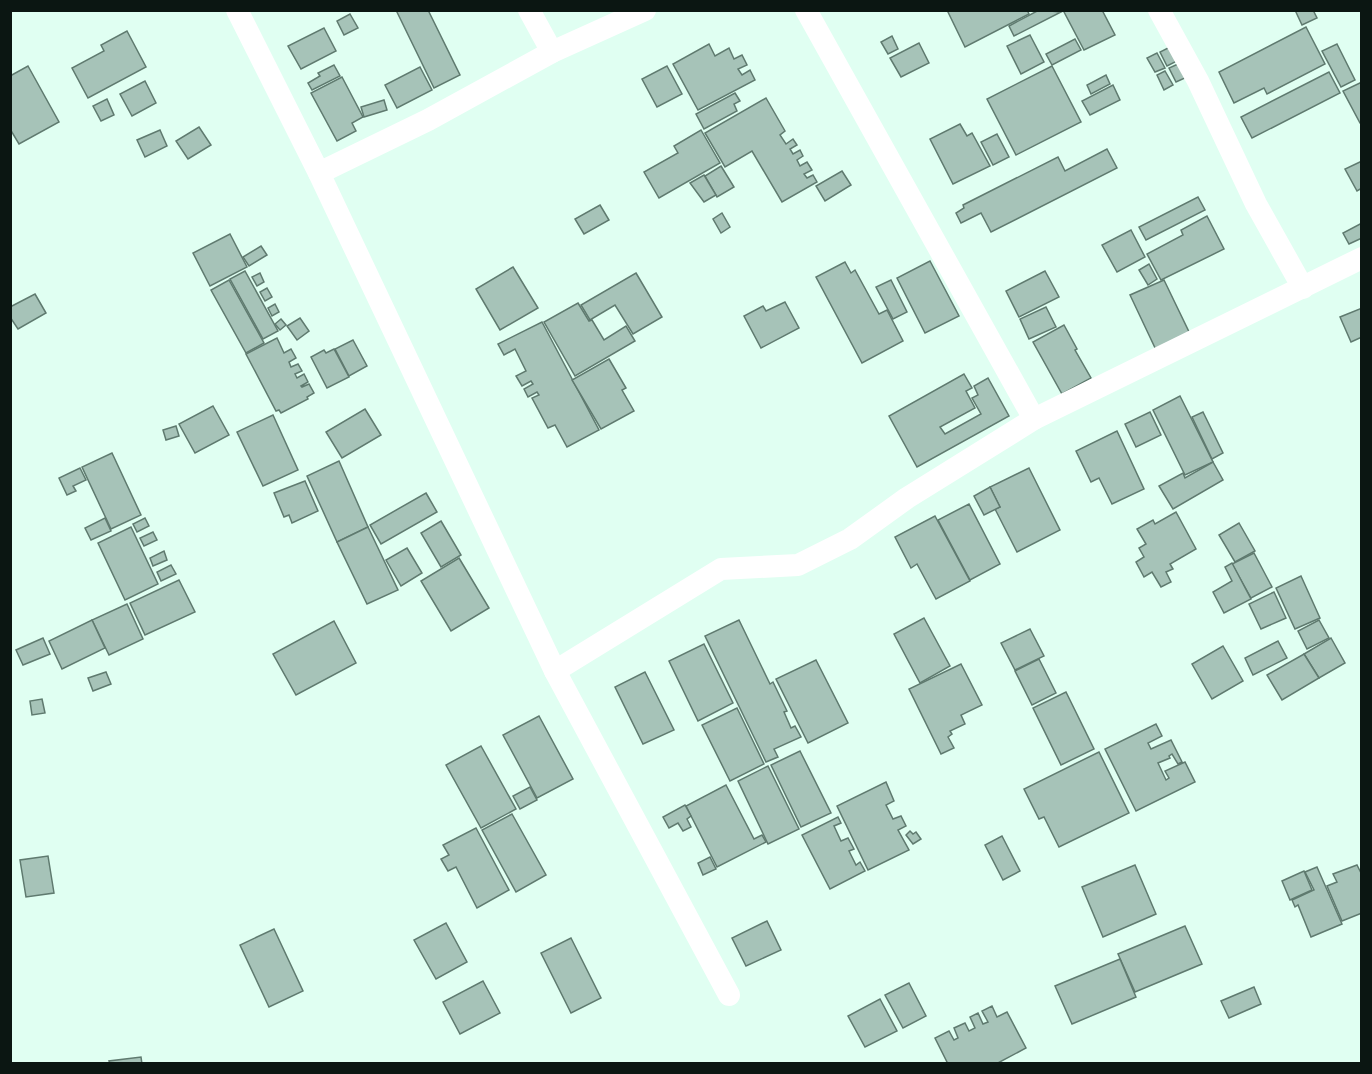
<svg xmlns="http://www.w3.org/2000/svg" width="1372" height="1074" font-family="'Zilla Slab',serif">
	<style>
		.building { fill: #a6c3b8; stroke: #5f7a6f; stroke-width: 1.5 }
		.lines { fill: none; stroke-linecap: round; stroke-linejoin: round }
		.minor { stroke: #fff; stroke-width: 22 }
	</style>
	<rect width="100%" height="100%" fill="#e0fff2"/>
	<!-- building -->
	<g class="building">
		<path d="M396,10H428L460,75L434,88Z"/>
		<path d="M947,10H1027L1029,14L965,47Z"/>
		<path d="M1039,10L1061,12L1014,36L1009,26Z"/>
		<path d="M1063,10H1102L1115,35L1084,50Z"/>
		<path d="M1295,10H1313L1317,18L1302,25Z"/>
		<path d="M350,14L358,28L344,35L337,21Z"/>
		<path d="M1306,27L1325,64L1267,94L1264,88L1234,103L1219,72Z"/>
		<path d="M324,28L336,51L301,69L288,46Z"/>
		<path d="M127,31L146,67L88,98L72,68L104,51L101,45Z"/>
		<path d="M1030,35L1044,62L1021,74L1007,46Z"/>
		<path d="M892,36L898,49L888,54L881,42Z"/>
		<path d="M1075,39L1081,50L1052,65L1046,54Z"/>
		<path d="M919,43L929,63L901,77L890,58Z"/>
		<path d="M709,44L715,56L729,48L734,59L742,55L747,65L738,69L742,75L750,70L755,80L698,110L673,64Z"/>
		<path d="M1337,44L1355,80L1341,87L1322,51Z"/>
		<path d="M1170,47L1177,61L1167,66L1160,52Z"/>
		<path d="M1157,53L1165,68L1155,72L1147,58Z"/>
		<path d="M1178,64L1185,78L1176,82L1169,68Z"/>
		<path d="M334,65L340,76L312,90L308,83L320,76L318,73Z"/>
		<path d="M28,66L59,122L19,144L10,129V76Z"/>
		<path d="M667,66L682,94L657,107L642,79Z"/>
		<path d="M1052,66L1081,122L1016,155L987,99Z"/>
		<path d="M420,67L432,90L397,108L385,85Z"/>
		<path d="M1165,71L1173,85L1164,90L1157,75Z"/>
		<path d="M1329,72L1340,93L1252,138L1241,117Z"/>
		<path d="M1106,75L1110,84L1091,94L1087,85Z"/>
		<path d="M342,77L363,117L352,123L356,131L337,141L311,93Z"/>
		<path d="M145,81L156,103L132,116L120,94Z"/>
		<path d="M1362,82V123H1360L1343,91Z"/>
		<path d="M1113,85L1120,100L1090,115L1082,101Z"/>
		<path d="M735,93L740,101L734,104L737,111L704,129L696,114Z"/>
		<path d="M766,98L785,131L780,135L786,144L793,139L797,145L790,149L793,154L800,150L803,156L797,160L800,166L807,162L812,170L804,174L807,178L813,175L817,182L782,202L752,151L725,167L705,133Z"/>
		<path d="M107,99L114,115L101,121L93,106Z"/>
		<path d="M384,100L387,110L364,117L361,107Z"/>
		<path d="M960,124L967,136L972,133L990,166L953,184L930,139Z"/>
		<path d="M199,127L211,145L188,159L176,141Z"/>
		<path d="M160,130L167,146L145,157L137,140Z"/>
		<path d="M701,130L720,163L659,198L644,172L678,153L674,146Z"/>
		<path d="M997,134L1009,157L993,165L981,142Z"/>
		<path d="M1107,149L1117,168L991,232L981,213L961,223L956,213L964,208L963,205L1058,157L1065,171Z"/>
		<path d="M1362,161V188L1357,191L1345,169Z"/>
		<path d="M721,166L734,187L717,197L705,176Z"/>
		<path d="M842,171L851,185L825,201L816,186Z"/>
		<path d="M704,175L716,195L704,202L690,183Z"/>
		<path d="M1198,197L1205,210L1146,240L1139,227Z"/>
		<path d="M600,205L609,220L584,234L575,219Z"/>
		<path d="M722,213L730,227L721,233L713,219Z"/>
		<path d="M1207,216L1224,249L1161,280L1147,254L1183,235L1181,230Z"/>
		<path d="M1362,223V238L1349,244L1343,233Z"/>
		<path d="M1131,230L1145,257L1117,272L1102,245Z"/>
		<path d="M230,234L247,267L210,286L193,253Z"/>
		<path d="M261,246L267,255L249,266L243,257Z"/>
		<path d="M930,261L959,316L925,333L897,278Z"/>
		<path d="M845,262L851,273L855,270L879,314L887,310L903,341L862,363L816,277Z"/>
		<path d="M1149,264L1157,279L1148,285L1139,270Z"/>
		<path d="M513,267L538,308L500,330L476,289Z"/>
		<path d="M245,271L278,331L263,339L230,279Z"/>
		<path d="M1045,271L1059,297L1019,317L1006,291Z"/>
		<path d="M260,273L264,282L257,286L252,277Z"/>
		<path d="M636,273L662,317L633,334L615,305L590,320L581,305Z"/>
		<path d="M229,280L264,343L246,353L211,290Z"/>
		<path d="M891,280L907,312L893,319L876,287Z"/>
		<path d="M1164,280L1191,336L1157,352L1130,295Z"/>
		<path d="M267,288L272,297L265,301L260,292Z"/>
		<path d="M35,294L46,313L18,329L10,317V307Z"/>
		<path d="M785,302L799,328L761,348L744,316L763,306L766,311Z"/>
		<path d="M578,303L589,321L592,320L604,340L626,326L635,341L575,376L544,322Z"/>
		<path d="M275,304L279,312L272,316L268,308Z"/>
		<path d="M1046,307L1056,327L1029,339L1020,319Z"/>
		<path d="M1362,308V337L1351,342L1340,317Z"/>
		<path d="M300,318L309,331L297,340L287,326Z"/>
		<path d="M281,319L286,325L280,330L275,324Z"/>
		<path d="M542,322L599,430L567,447L555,425L548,428L532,398L539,395L537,392L528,397L524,389L533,384L531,381L522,386L516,376L526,371L515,349L504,355L498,344Z"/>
		<path d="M1064,325L1077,349L1075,350L1091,378L1062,394L1033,342Z"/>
		<path d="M277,338L284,353L291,349L296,358L289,362L291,367L298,364L302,371L295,374L297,378L304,374L308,382L301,386L302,387L309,384L314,393L307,397L308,399L281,413L279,410L276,411L246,354Z"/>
		<path d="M353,340L367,366L349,376L335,349Z"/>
		<path d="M334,349L349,377L327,388L311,357L324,350L326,353Z"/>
		<path d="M609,359L626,388L622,390L634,411L601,429L572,380Z"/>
		<path d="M964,374L972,388L966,391L975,408L940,427L945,434L981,414L972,398L978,395L974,386L988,378L1009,416L917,467L889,416Z"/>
		<path d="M1180,396L1213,462L1185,475L1153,410Z"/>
		<path d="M213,406L229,435L195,453L179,424Z"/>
		<path d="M365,409L381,435L342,458L326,432Z"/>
		<path d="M1150,412L1161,435L1136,447L1125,424Z"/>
		<path d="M1203,412L1223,453L1212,459L1192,417Z"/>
		<path d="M273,415L298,470L263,486L237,432Z"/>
		<path d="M176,426L179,436L166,440L163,430Z"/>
		<path d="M1117,431L1144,489L1112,504L1099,478L1091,482L1076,451Z"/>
		<path d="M112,453L141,515L111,529L82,467Z"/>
		<path d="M339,461L368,527L337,542L307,476Z"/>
		<path d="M1213,462L1223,480L1173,509L1159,486L1183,473L1185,478Z"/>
		<path d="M80,468L86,480L73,486L76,491L67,495L59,478Z"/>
		<path d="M1029,468L1060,530L1017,552L995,509L1000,507L990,487Z"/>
		<path d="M305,481L318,511L292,523L289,515L284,517L274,493Z"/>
		<path d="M990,487L1000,507L984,515L974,496Z"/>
		<path d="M426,493L437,512L381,544L370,525Z"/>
		<path d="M969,504L1000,564L970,580L938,520Z"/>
		<path d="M1176,512L1196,549L1170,564L1173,569L1166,572L1171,582L1161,587L1152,572L1144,577L1136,562L1144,557L1139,548L1146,544L1137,529L1153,520L1155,524Z"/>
		<path d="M935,516L970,581L936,599L917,564L911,568L895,537Z"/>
		<path d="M105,518L111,531L91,540L85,528Z"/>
		<path d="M145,518L149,526L137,532L133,524Z"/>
		<path d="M441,521L461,555L441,567L421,533Z"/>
		<path d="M1239,523L1255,551L1235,562L1219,535Z"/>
		<path d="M131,527L158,584L125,600L98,543Z"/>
		<path d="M368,527L398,590L367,604L337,542Z"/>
		<path d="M153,532L157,540L144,546L140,538Z"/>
		<path d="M407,548L422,573L401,586L386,560Z"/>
		<path d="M164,551L167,560L153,566L150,558Z"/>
		<path d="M1254,553L1272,587L1251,598L1232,564Z"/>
		<path d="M459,558L489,608L451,631L421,581Z"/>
		<path d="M1232,563L1251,599L1224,613L1213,592L1232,581L1225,567Z"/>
		<path d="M171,565L176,574L161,581L157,572Z"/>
		<path d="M1301,576L1320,618L1295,629L1276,588Z"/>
		<path d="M179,580L195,612L145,635L130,603Z"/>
		<path d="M1274,592L1286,618L1261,629L1249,604Z"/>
		<path d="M127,604L143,639L109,655L92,620Z"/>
		<path d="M924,618L950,666L920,683L894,634Z"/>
		<path d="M92,620L105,648L62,669L49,641Z"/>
		<path d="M739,620L770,684L773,682L787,711L784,712L791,728L795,726L801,737L774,749L778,757L766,762L705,636Z"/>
		<path d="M1319,620L1329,638L1307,649L1298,631Z"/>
		<path d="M334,621L356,663L296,695L273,654Z"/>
		<path d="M1030,629L1044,656L1015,670L1001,643Z"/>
		<path d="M43,638L50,654L23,665L16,650Z"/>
		<path d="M1331,638L1345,663L1319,678L1304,654Z"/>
		<path d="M1278,641L1287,658L1253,675L1245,658Z"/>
		<path d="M704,644L733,703L698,721L669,661Z"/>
		<path d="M1223,646L1243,681L1212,699L1192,664Z"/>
		<path d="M1304,654L1319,678L1282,700L1267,675Z"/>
		<path d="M1039,659L1056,693L1032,705L1015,671Z"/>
		<path d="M816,660L848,723L808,743L776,679Z"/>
		<path d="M961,664L982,705L961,715L965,724L950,731L952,734L948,737L954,748L941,754L909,689Z"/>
		<path d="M106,672L111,684L93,691L88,678Z"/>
		<path d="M645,672L674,730L643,744L615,687Z"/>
		<path d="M1066,692L1094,749L1061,765L1033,708Z"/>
		<path d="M42,699L45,713L32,715L30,701Z"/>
		<path d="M737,708L764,764L730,781L702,725Z"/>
		<path d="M539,716L573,779L537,798L503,735Z"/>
		<path d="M1156,724L1162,736L1148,743L1151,749L1171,740L1182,762L1178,764L1172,754L1169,756L1170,758L1158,763L1166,780L1169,778L1165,771L1185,762L1195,782L1136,811L1105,749Z"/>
		<path d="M481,746L516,809L481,828L446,765Z"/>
		<path d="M800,751L831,813L801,827L771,765Z"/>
		<path d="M1099,752L1129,813L1059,847L1044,817L1039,819L1024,789Z"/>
		<path d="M768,766L799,829L768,844L738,781Z"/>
		<path d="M886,782L894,801L886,805L893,819L901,816L906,826L898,830L909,850L868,870L837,806Z"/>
		<path d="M726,785L754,839L762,835L766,842L717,867L686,806Z"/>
		<path d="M530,787L537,800L520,809L513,796Z"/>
		<path d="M685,805L691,816L687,819L691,827L683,831L678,823L669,828L663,817Z"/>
		<path d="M512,814L546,875L516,892L482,830Z"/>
		<path d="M838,817L841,823L834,826L841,841L848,838L854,849L849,851L856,865L860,862L865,871L830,889L802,835Z"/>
		<path d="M476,828L509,890L477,908L456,867L448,871L441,859L449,855L443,845Z"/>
		<path d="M910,831L913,834L916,832L921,839L913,844L906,835Z"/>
		<path d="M1002,836L1020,871L1003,880L985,845Z"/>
		<path d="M48,856L54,893L26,897L20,860Z"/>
		<path d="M710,857L716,869L703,875L698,863Z"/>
		<path d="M1135,865L1156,914L1103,937L1082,887Z"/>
		<path d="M1357,865L1362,875V913L1342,921L1327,886L1337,882L1333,874Z"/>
		<path d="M1317,867L1342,924L1311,937L1298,905L1295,907L1292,900L1314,890L1305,872Z"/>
		<path d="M1304,871L1312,890L1290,900L1282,881Z"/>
		<path d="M767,921L781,950L746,966L732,938Z"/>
		<path d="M446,923L467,962L436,979L414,940Z"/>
		<path d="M1185,926L1202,964L1135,992L1118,954Z"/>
		<path d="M274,929L303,991L269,1007L240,945Z"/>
		<path d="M571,938L601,998L571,1013L541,953Z"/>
		<path d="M1120,959L1136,997L1072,1024L1055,986Z"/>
		<path d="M483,981L500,1013L460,1034L443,1002Z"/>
		<path d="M909,983L926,1016L903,1028L885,995Z"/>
		<path d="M1254,987L1261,1004L1229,1018L1221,1001Z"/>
		<path d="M880,999L897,1031L865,1047L848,1016Z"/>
		<path d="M992,1006L997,1017L1007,1012L1026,1048L996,1064H948L935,1038L949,1031L954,1040L958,1038L954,1028L965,1023L969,1031L975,1028L970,1017L978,1013L983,1024L988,1022L982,1011Z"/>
		<path d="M141,1057L142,1064H110L109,1061Z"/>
	</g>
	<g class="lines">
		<!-- minor -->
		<g class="minor">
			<path d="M237,10L319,173L555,671L729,995"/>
			<path d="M806,10L1034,419"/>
			<path d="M1159,10L1198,81L1256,204L1303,288"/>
			<path d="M552,52L645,10"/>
			<path d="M319,173L428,120L552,52L529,10"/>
			<path d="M555,671L721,569L798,565L850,539L907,498L1034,419L1362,258"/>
		</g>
	</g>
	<!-- border -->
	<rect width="1372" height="1074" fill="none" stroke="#0b1612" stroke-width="24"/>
</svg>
